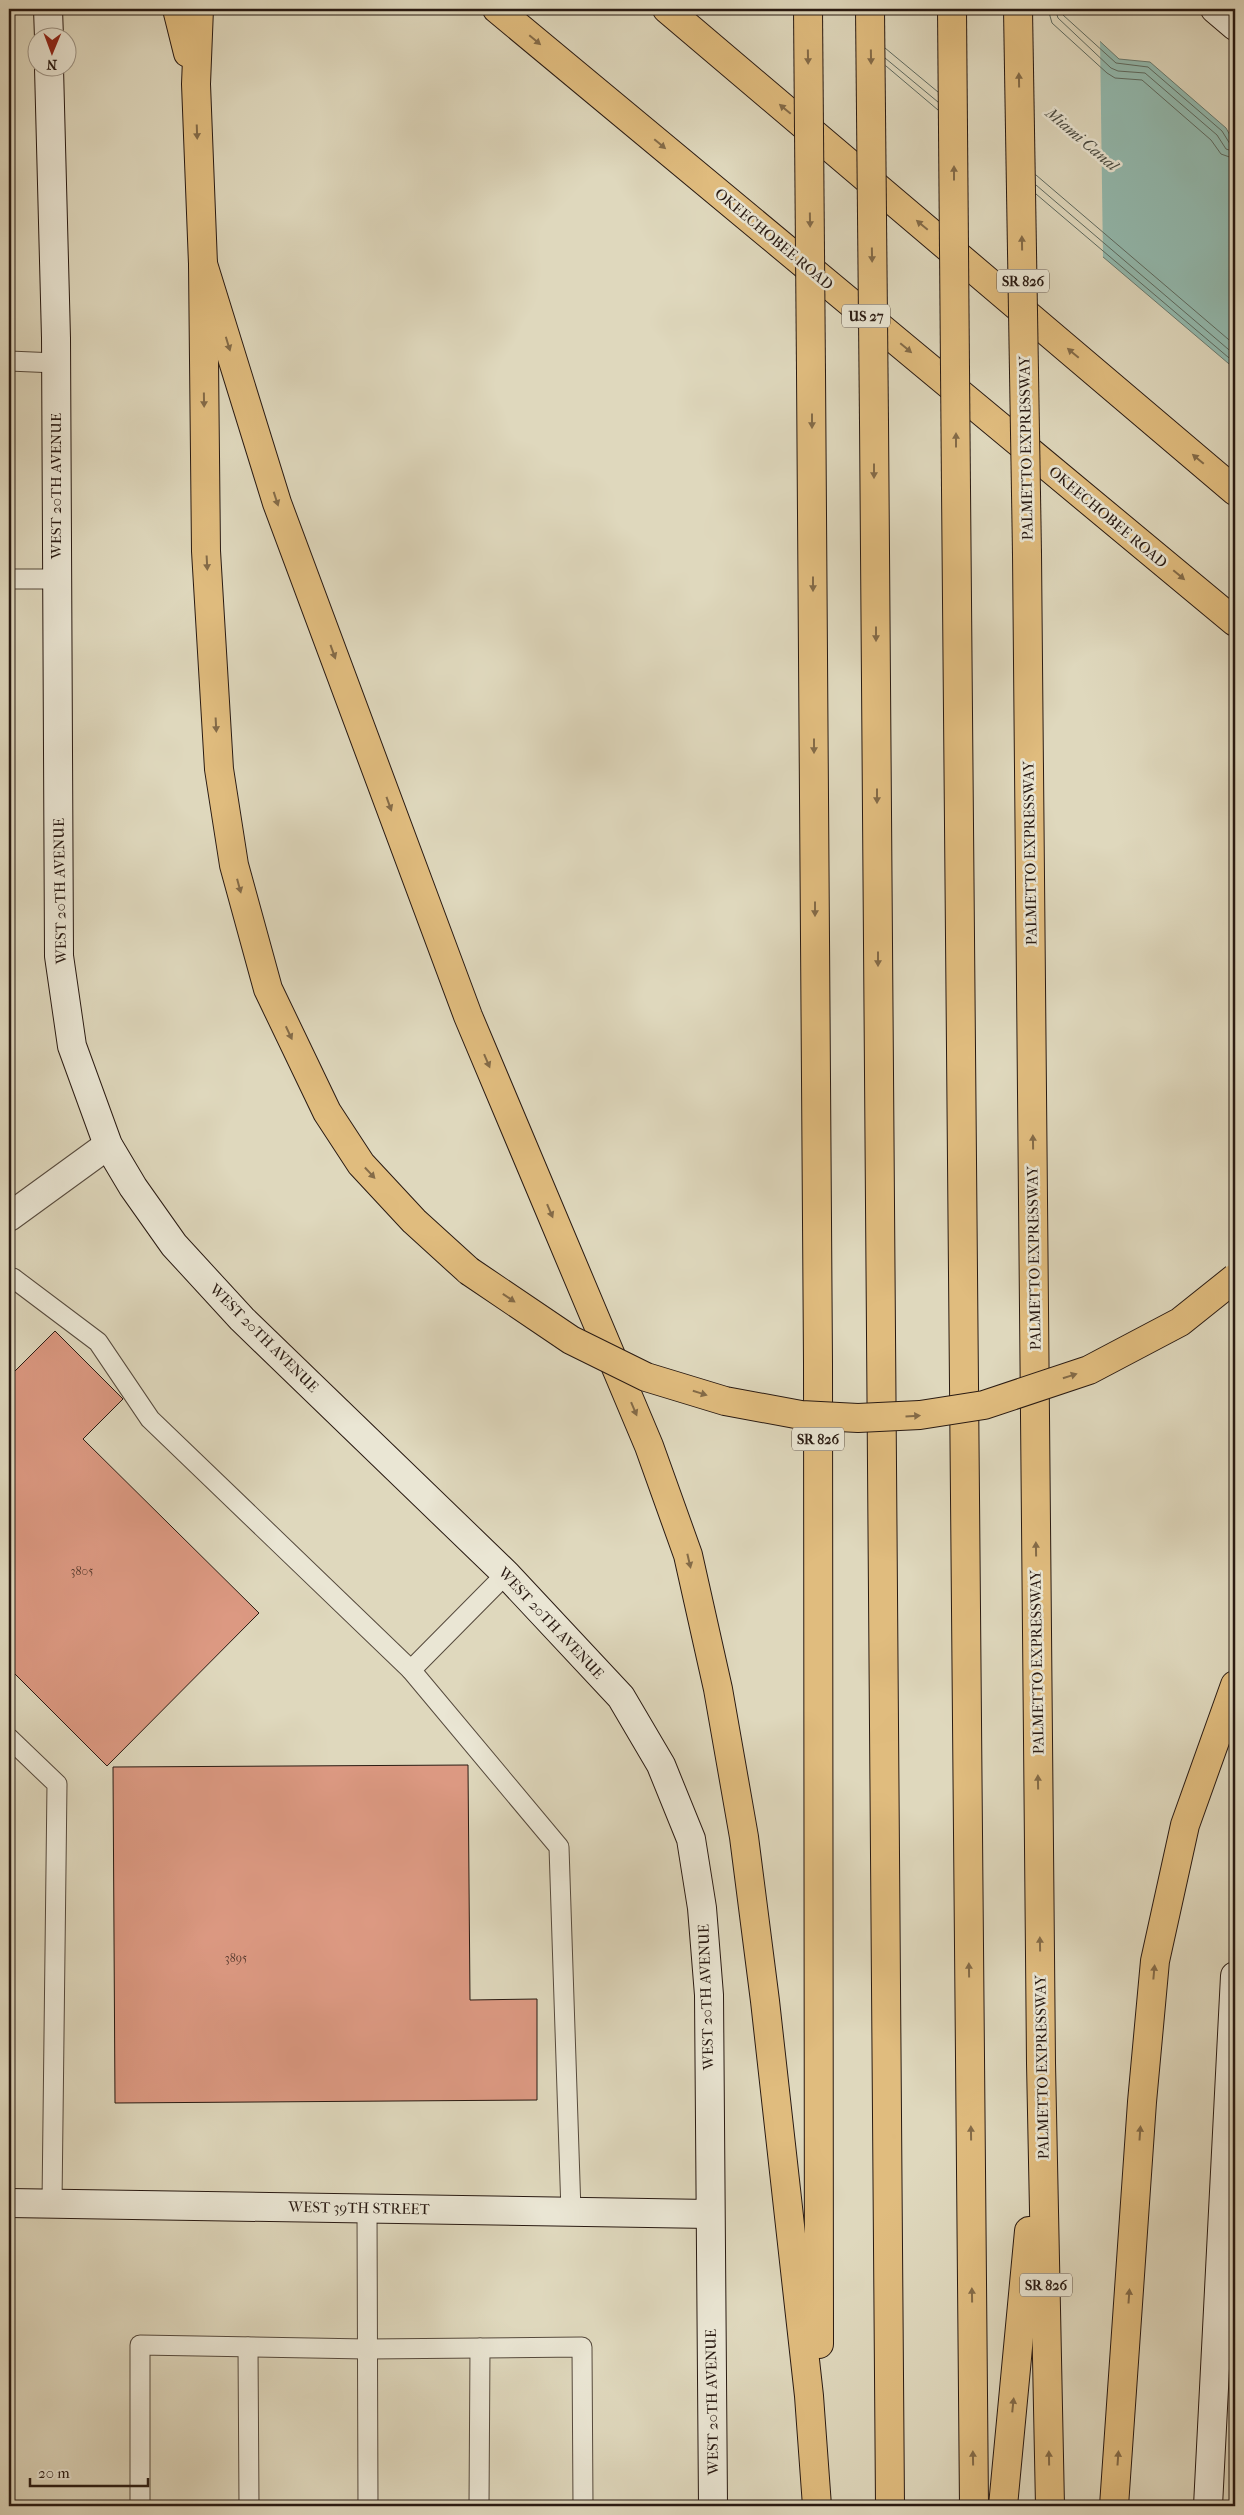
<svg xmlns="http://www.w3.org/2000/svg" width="1244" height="2515" font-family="'IM FELL French Canon',serif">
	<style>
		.water { fill: #93baaf; stroke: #697a70 }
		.pier { fill: #dfd8bd }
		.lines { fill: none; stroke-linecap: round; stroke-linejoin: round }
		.shore { stroke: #5e6a60; stroke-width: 1 }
		.building { fill: #dc9982; stroke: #291a12 }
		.lane-casing { stroke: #564a3d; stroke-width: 21 }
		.street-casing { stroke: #564a3d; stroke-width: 30 }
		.secondary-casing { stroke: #291a12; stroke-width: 30 }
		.highway-casing { stroke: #291a12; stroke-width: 30 }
		.lane { stroke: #eae6d4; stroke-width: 19 }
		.street { stroke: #eae6d4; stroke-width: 28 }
		.secondary { stroke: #eae6d4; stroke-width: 28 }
		.highway { stroke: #e0bc7e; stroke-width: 28 }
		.highway-bridge-casing { stroke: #291a12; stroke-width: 30; stroke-linecap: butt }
		.highway-bridge { stroke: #e0bc7e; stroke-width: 28 }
		.oneway { fill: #846b48 }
		.labels { text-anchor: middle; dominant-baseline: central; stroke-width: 5; stroke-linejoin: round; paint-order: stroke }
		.number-label { font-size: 12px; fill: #563a2e }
		.shield { fill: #eae6d4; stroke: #63574c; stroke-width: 1 }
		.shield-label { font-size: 14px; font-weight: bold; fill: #291a12 }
		.street-label { font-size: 15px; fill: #291a12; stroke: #eae6d4 }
		.water-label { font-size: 16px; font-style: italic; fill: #494a41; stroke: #eae6d4 }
	</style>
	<rect width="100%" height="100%" fill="#dfd8bd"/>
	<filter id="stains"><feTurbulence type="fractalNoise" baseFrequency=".004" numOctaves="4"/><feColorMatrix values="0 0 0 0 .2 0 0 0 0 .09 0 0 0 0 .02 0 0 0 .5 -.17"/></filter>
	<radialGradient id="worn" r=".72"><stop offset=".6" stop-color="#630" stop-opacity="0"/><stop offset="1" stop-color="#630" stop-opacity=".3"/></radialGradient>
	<!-- water -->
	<path class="water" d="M811,9L1078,21L1119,59L1150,62L1226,128L1235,144V369Z"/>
	<!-- pier -->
	<path class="pier" d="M808,9H1068L1080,19L1100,38L1103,260Z"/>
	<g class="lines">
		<!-- shore -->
		<g class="shore">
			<path d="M1048,9L1052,23L1107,73L1115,78L1142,80L1211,140L1221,154L1235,159"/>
			<path d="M1055,9L1058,18L1111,68L1118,71L1145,73L1217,135L1226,149L1235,152"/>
			<path d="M1061,9L1063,15L1116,63L1148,67L1222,131L1230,144L1235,145"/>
			<path d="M885,48L938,92"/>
			<path d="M885,58L938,102"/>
			<path d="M886,66L938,110"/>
			<path d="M1036,175L1235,345"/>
			<path d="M1036,185L1235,355"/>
			<path d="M1036,194L1235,363"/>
		</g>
	</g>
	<!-- building -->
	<g class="building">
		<path d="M55,1331L123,1399L83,1439L259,1613L107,1766L9,1668V1377Z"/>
		<path d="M468,1765L470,2000L537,1999V2100L115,2103L113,1767Z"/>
	</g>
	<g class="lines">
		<!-- lane casing -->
		<g class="lane-casing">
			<g id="lane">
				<path d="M9,361L56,363"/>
				<path d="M9,579H56"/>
				<path d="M13,1278L98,1342L150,1419L411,1670"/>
				<path d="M506,1574L411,1670L559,1847L571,2212"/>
				<path d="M9,1738L57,1784L52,2203"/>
				<path d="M367,2208L368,2506"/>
				<path d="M248,2347L249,2506"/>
				<path d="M140,2506V2345L367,2349L582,2347L583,2506"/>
				<path d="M479,2506L480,2348"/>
			</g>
		</g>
		<!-- street casing -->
		<g class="street-casing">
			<path id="street" d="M9,1217L108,1145"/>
		</g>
		<!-- secondary casing -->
		<g class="secondary-casing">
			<g id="secondary">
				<path d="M48,9L49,38"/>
				<path d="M1215,9L1235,26"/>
				<path d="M49,68L56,338L59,956L72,1046L108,1145L133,1187L174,1245L242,1319L506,1574L621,1697L661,1765L691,1839L702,1908L709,1995L713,2506"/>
				<path d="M9,2203L710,2214"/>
				<path d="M1208,2506L1235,1976"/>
			</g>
		</g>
		<!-- highway casing -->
		<g class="highway-casing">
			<g id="highway">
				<path d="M177,9L188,53"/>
				<path d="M199,9L196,84L203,264L206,551L219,769L234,865L268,989L327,1112L361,1164L414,1221L469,1271"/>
				<path d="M497,9L1235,622"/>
				<path d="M667,9L1235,491"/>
				<path d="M203,264L277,503L468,1016L649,1446L688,1555L718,1689L744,1837L765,2001L809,2396L817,2506"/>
				<path d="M811,373L818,1363L819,2344"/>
				<path d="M874,422L890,2506"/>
				<path d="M956,489L974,2506"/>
				<path d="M1027,554L1041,2063L1050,2506"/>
				<path d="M1003,2506L1029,2231"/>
				<path d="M1114,2506L1142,2102L1155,1961L1185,1825L1235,1685"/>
			</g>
		</g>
		<!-- lane -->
		<use href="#lane" class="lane"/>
		<!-- street -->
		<use href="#street" class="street"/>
		<!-- secondary -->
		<use href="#secondary" class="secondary"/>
		<!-- highway -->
		<use href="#highway" class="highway"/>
		<!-- highway-bridge casing -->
		<g class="highway-bridge-casing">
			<g id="highway-bridge">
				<path d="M808,9L811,373"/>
				<path d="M870,9L874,422"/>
				<path d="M952,9L956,489"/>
				<path d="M1018,9L1027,554"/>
				<path d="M469,1271L571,1340L646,1377L725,1401L801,1415L858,1418L920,1415L984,1405L1089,1370L1180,1322L1235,1278"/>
			</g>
		</g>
		<!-- highway-bridge -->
		<use href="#highway-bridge" class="highway-bridge"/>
	</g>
	<!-- one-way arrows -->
	<defs><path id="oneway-solid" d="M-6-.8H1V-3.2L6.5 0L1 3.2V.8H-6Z" transform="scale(1.25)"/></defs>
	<g class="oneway">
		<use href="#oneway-solid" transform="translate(535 40) rotate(40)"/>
		<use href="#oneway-solid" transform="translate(808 57) rotate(89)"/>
		<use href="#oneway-solid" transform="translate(871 57) rotate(89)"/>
		<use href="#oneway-solid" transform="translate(1019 80) rotate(-91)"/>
		<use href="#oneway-solid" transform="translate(785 109) rotate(-140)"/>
		<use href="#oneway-solid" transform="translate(197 132) rotate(88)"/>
		<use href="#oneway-solid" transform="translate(660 144) rotate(40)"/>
		<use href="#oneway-solid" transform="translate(954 173) rotate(-90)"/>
		<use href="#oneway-solid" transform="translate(810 220) rotate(89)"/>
		<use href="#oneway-solid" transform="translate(922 225) rotate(-140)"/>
		<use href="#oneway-solid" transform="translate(1022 243) rotate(-91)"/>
		<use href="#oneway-solid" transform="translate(872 255) rotate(89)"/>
		<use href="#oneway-solid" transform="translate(228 344) rotate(73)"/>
		<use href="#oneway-solid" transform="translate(906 348) rotate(40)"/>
		<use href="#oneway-solid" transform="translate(1073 353) rotate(-140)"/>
		<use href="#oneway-solid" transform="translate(204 400) rotate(89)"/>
		<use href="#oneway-solid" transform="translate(812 421) rotate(90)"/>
		<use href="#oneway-solid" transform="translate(956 440) rotate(-90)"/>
		<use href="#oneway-solid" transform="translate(1198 459) rotate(-140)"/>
		<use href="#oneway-solid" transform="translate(874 471) rotate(90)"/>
		<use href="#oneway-solid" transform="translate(276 499) rotate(72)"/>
		<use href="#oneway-solid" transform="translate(207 563) rotate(87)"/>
		<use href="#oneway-solid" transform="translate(1179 575) rotate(40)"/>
		<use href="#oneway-solid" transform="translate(813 584) rotate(90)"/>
		<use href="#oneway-solid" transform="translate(876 634) rotate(90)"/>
		<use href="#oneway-solid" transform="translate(333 652) rotate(70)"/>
		<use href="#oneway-solid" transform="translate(216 725) rotate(87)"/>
		<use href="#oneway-solid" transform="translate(814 746) rotate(90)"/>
		<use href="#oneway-solid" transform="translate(877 796) rotate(90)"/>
		<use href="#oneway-solid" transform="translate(389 804) rotate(70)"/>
		<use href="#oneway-solid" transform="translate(239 886) rotate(75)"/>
		<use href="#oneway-solid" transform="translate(815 909) rotate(90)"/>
		<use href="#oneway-solid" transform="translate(878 959) rotate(90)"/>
		<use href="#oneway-solid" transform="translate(289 1033) rotate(65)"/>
		<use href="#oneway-solid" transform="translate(487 1061) rotate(67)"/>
		<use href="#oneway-solid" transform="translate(1033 1142) rotate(-91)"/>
		<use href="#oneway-solid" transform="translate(370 1173) rotate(47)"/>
		<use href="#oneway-solid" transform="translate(550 1211) rotate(67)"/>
		<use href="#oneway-solid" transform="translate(509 1298) rotate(34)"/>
		<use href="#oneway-solid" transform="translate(1070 1376) rotate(-18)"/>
		<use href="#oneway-solid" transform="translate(700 1393) rotate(17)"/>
		<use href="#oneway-solid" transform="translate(634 1409) rotate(67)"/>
		<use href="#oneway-solid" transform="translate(913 1416) rotate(-3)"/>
		<use href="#oneway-solid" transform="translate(1036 1549) rotate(-91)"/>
		<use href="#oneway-solid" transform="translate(689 1561) rotate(77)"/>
		<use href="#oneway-solid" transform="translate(1038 1782) rotate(-91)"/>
		<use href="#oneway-solid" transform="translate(1040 1944) rotate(-91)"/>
		<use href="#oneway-solid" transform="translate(969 1970) rotate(-91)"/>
		<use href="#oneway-solid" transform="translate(1154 1972) rotate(-85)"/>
		<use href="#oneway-solid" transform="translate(971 2133) rotate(-91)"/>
		<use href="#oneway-solid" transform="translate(1140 2133) rotate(-86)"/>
		<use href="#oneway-solid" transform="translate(972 2295) rotate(-91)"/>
		<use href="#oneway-solid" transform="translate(1129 2296) rotate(-86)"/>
		<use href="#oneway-solid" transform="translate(1013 2405) rotate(-84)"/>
		<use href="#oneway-solid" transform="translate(973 2458) rotate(-91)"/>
		<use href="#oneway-solid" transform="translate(1049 2458) rotate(-91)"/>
		<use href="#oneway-solid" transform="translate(1118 2458) rotate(-86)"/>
	</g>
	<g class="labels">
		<!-- number labels -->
		<g class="number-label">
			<text x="82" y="1571">3805</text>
			<text x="236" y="1958">3895</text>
		</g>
		<!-- shield labels -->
		<g class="shield">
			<rect x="997" y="269.5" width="52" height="23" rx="4"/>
			<rect x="842" y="304.5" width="48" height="23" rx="4"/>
			<rect x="792" y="1427.5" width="52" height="23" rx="4"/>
			<rect x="1020" y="2273.5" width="52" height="23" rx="4"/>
		</g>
		<g class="shield-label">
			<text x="1023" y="281">SR 826</text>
			<text x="866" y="316">US 27</text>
			<text x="818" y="1439">SR 826</text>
			<text x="1046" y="2285">SR 826</text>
		</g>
		<!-- street labels -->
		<g class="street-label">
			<text transform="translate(774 239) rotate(40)">OKEECHOBEE ROAD</text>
			<text transform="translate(1026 448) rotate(-91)">PALMETTO EXPRESSWAY</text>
			<text transform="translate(56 486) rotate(-90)">WEST 20TH AVENUE</text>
			<text transform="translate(1108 517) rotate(40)">OKEECHOBEE ROAD</text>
			<text transform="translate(1030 853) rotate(-91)">PALMETTO EXPRESSWAY</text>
			<text transform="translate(60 891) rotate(-91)">WEST 20TH AVENUE</text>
			<text transform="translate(1034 1258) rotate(-91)">PALMETTO EXPRESSWAY</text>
			<text transform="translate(264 1338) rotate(45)">WEST 20TH AVENUE</text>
			<text transform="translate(551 1623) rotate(47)">WEST 20TH AVENUE</text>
			<text transform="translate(1037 1662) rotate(-91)">PALMETTO EXPRESSWAY</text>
			<text transform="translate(706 1997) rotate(-92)">WEST 20TH AVENUE</text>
			<text transform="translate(1042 2067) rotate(-91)">PALMETTO EXPRESSWAY</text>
			<text transform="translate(359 2208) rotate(1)">WEST 39TH STREET</text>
			<text transform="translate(712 2402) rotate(-91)">WEST 20TH AVENUE</text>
		</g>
		<!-- water labels -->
		<g class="water-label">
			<text transform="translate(1082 139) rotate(40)">Miami Canal</text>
		</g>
	</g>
	<!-- margin -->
	<rect width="1244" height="2515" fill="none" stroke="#dfd8bd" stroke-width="30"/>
	<rect x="10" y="10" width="1224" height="2495" fill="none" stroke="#291a12" stroke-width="2.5"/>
	<rect x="15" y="15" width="1214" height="2485" fill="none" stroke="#291a12"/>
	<!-- north arrow -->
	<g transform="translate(52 52) rotate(181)"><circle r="24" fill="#eae6d4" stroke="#9d9486"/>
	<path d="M0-4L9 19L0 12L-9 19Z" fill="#8f2418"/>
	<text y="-8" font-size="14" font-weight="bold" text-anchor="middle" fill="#291a12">N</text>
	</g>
	<!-- scale -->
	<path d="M30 2478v8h118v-8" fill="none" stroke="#291a12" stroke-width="2.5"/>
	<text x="38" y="2478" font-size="15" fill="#291a12" stroke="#eae6d4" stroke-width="4" paint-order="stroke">20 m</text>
	<rect width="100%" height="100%" filter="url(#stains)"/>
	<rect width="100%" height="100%" fill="url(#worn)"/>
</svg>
